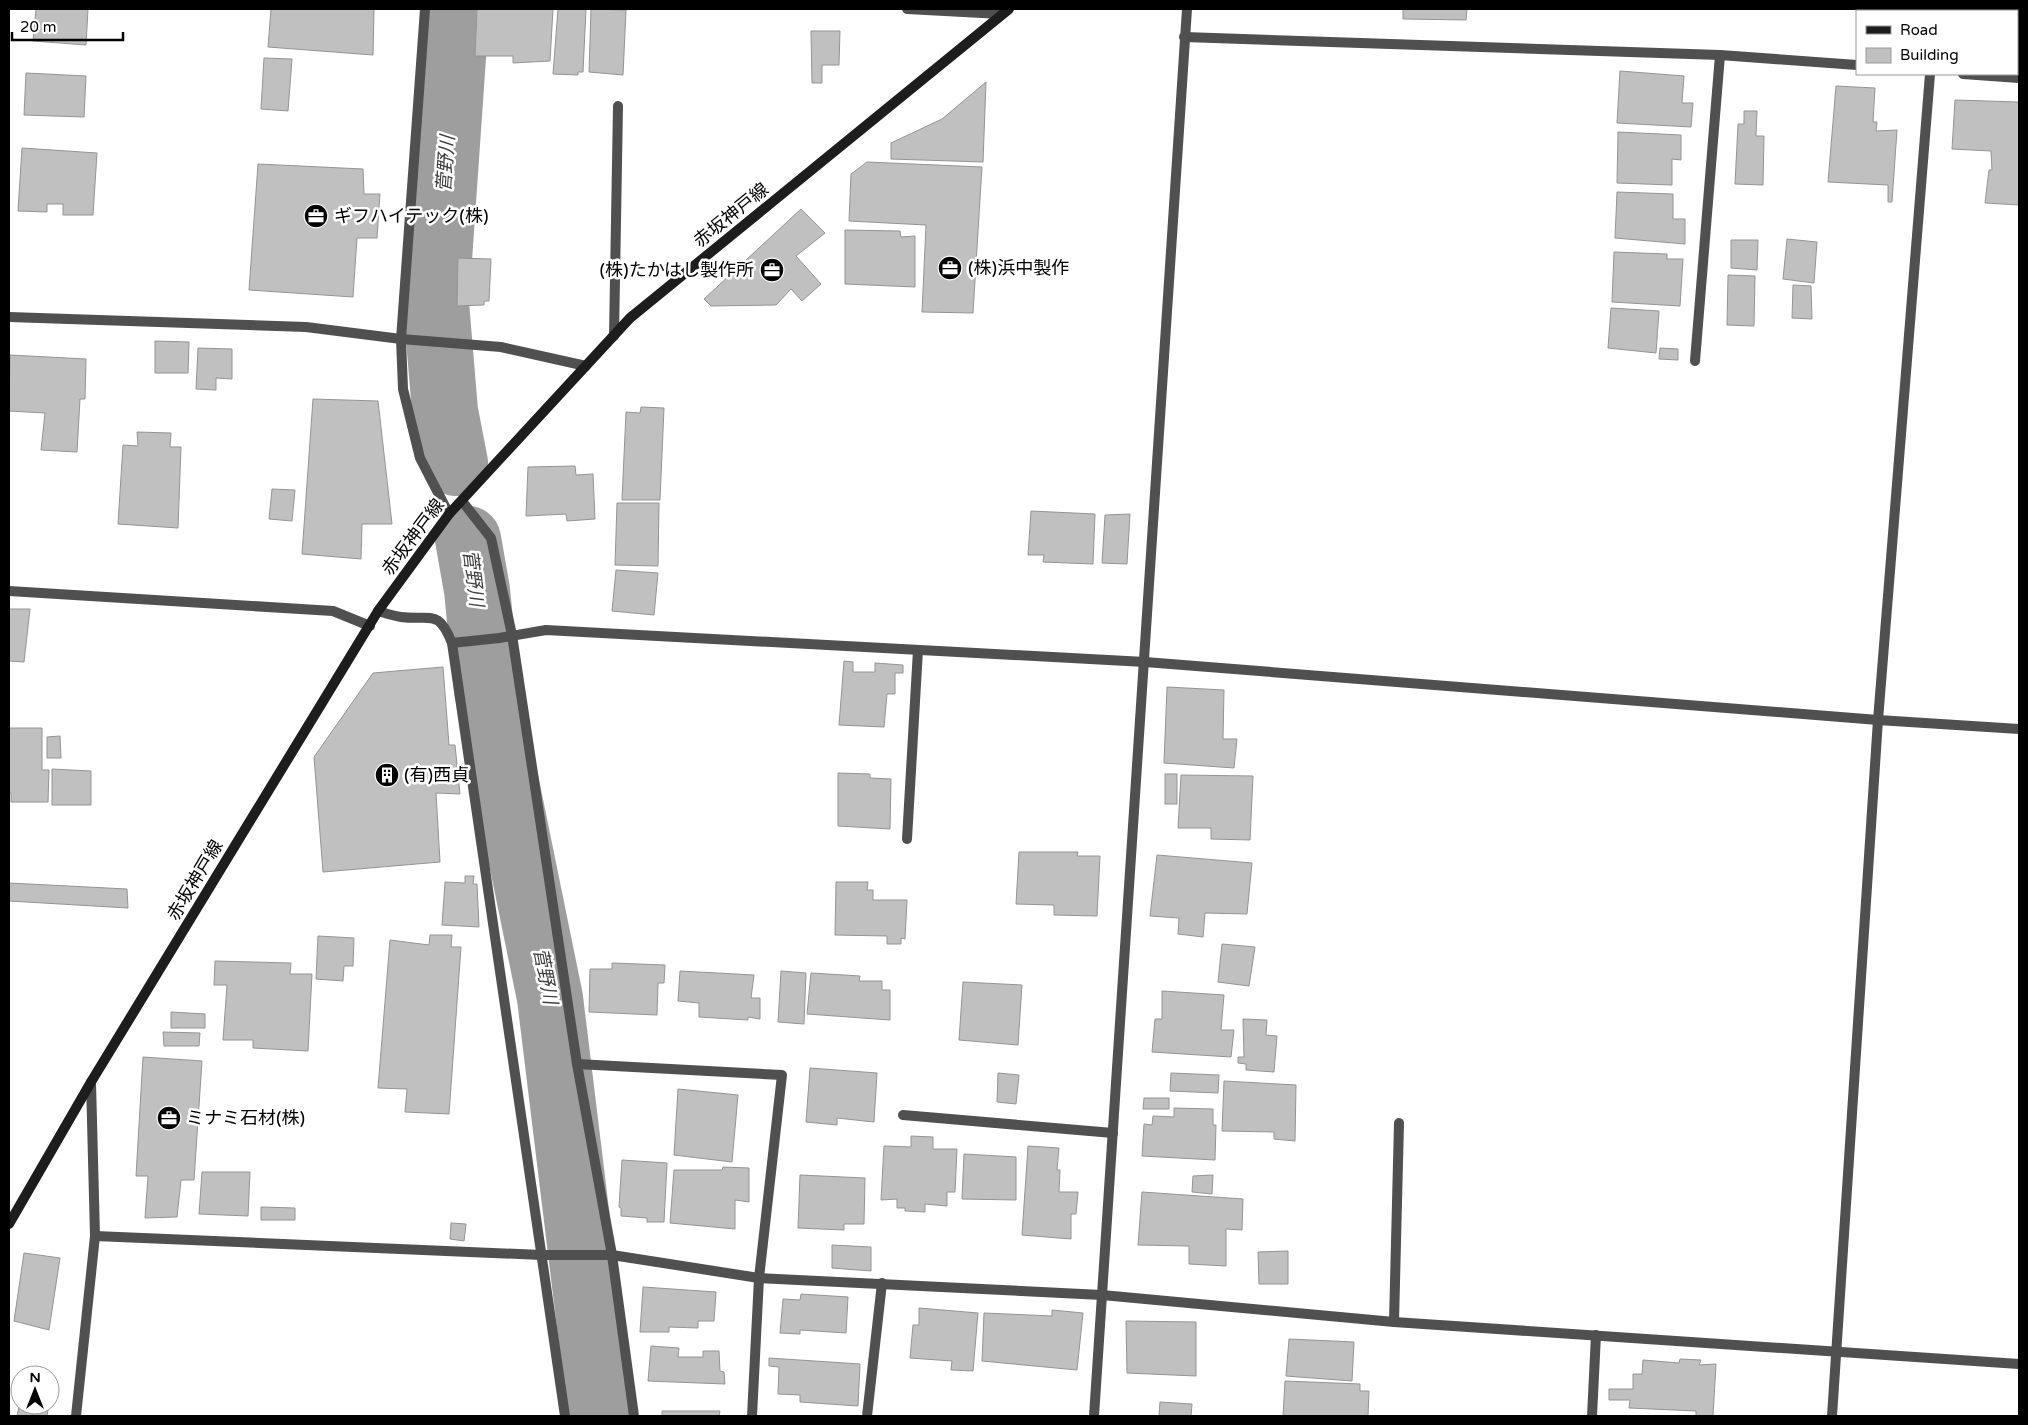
<svg xmlns="http://www.w3.org/2000/svg" width="2028" height="1425" font-family="'Varela Round','Noto Sans JP',sans-serif">
	<style>
		.lines { fill: none; stroke-linecap: round; stroke-linejoin: round }
		.river { stroke: #9e9e9e; stroke-width: 66 }
		.building { fill: #c0c0c0; stroke: #949494 }
		.minor { stroke: #505050; stroke-width: 10 }
		.tertiary { stroke: #505050; stroke-width: 10 }
		.secondary { stroke: #1d1d1d; stroke-width: 10 }
		.labels { text-anchor: middle; dominant-baseline: central; stroke-width: 5; stroke-linejoin: round; paint-order: stroke }
		.street-label { font-size: 18px; fill: #000; stroke: #fff }
		.poi-label { font-size: 18px; fill: #000; stroke: #fff; text-anchor: start }
		.water-label { font-size: 19px; font-style: italic; fill: #3f3f3f; stroke: #fff }
	</style>
	<rect width="100%" height="100%" fill="#fff"/>
	<g class="lines">
		<!-- river -->
		<g class="river">
			<path d="M455,463L445,411L436,303L456,14"/>
			<path d="M468,539L477,590L487,690L550,998L601,1416"/>
		</g>
	</g>
	<!-- building -->
	<g class="building">
		<path d="M36,9H88L86,45L33,41Z"/>
		<path d="M271,9H374L373,55L268,47Z"/>
		<path d="M477,9H553L550,61L513,63V56H475Z"/>
		<path d="M558,9H586L583,72H578V75L553,74Z"/>
		<path d="M591,9L626,10L623,75L589,72Z"/>
		<path d="M1403,9H1467L1466,20L1403,19Z"/>
		<path d="M811,31H840L839,65H822V83H812Z"/>
		<path d="M264,58L292,59L288,111L261,109Z"/>
		<path d="M1620,71L1684,76L1682,103H1693L1691,127L1617,123Z"/>
		<path d="M26,73L86,76L84,117L24,115Z"/>
		<path d="M986,82L983,162L891,159V143L942,119Z"/>
		<path d="M1836,86L1875,88L1873,122H1877L1876,131L1897,130L1892,202H1888V185L1828,182Z"/>
		<path d="M1955,100L2019,102V205L1985,203L1989,170H1992L1991,151L1952,149Z"/>
		<path d="M1744,111H1757L1756,136H1764L1763,185L1735,184L1738,124H1744Z"/>
		<path d="M1618,132L1681,135V160L1672,159V185L1617,183Z"/>
		<path d="M22,148L97,153L93,215H63V204H47V212L18,211Z"/>
		<path d="M867,162L982,167L973,313L922,312L926,225L849,221L851,174Z"/>
		<path d="M258,164L363,169L364,194H380L377,238H357L353,297L249,290Z"/>
		<path d="M1617,192L1673,194V219H1685V244L1615,238Z"/>
		<path d="M801,209L825,233L796,256L821,284L802,301L791,289L776,305L711,306L704,299Z"/>
		<path d="M845,230L900,231L901,237L915,236V287L845,284Z"/>
		<path d="M1787,239L1817,242L1814,283L1783,279Z"/>
		<path d="M1731,240H1758L1757,270L1731,268Z"/>
		<path d="M1614,252L1667,254V259H1683L1680,306L1612,302Z"/>
		<path d="M458,258L491,259L489,301H484V305L457,306Z"/>
		<path d="M1728,275L1755,276L1754,326L1727,325Z"/>
		<path d="M1793,285L1811,286L1812,319L1792,318Z"/>
		<path d="M1611,308L1659,311L1656,353L1608,348Z"/>
		<path d="M155,341L189,342L188,373H155Z"/>
		<path d="M198,348L232,349V379L216,378V390L196,389Z"/>
		<path d="M1660,348L1678,349V360L1659,359Z"/>
		<path d="M10,355L86,359L85,399H80L77,452L41,450L45,413L9,411Z"/>
		<path d="M313,399L378,401L392,524H362L361,559L302,554Z"/>
		<path d="M641,407L664,408L660,500H622L626,412L640,413Z"/>
		<path d="M137,432L171,433L170,447H181L178,528L118,524L123,445L138,446Z"/>
		<path d="M575,466L576,475L593,474L595,519L567,521L566,514L526,516L528,467Z"/>
		<path d="M272,489L295,490L292,521L269,519Z"/>
		<path d="M617,503H659L658,566L615,565Z"/>
		<path d="M1031,511L1095,514L1093,564L1043,562L1044,555H1028Z"/>
		<path d="M1130,514L1127,564L1102,563L1105,515Z"/>
		<path d="M616,570L658,573L654,615L612,611Z"/>
		<path d="M9,609H30L24,662L9,661Z"/>
		<path d="M844,661L853,662V672H875V663L903,665V673H895V694H887L884,727L839,725Z"/>
		<path d="M443,667L449,745H455L460,794L436,793L440,862L323,872L314,757L373,673Z"/>
		<path d="M1167,687L1224,690L1223,739H1237L1234,768L1164,763Z"/>
		<path d="M9,728H42V770H49L48,802H11V793H9Z"/>
		<path d="M60,736L61,758H47V737Z"/>
		<path d="M52,769L91,771V805H52Z"/>
		<path d="M838,773L870,774V778L891,779L890,829L838,826Z"/>
		<rect x="1165" y="774" width="12" height="30"/>
		<path d="M1181,775L1253,776L1250,840L1211,839V828H1178Z"/>
		<path d="M1019,852H1078L1077,856H1100L1097,916L1054,915V905L1016,904Z"/>
		<path d="M1157,855L1252,863L1247,914L1205,913L1203,937L1178,934L1179,918L1150,916Z"/>
		<path d="M465,876H474L473,884H477L479,927L442,925L445,882L465,883Z"/>
		<path d="M836,882H868L867,890H873V900H907L905,939L901,938V944H887V936L835,935Z"/>
		<path d="M9,883L127,889L128,908L9,901Z"/>
		<path d="M430,935H452L451,947H461L449,1114L405,1112L407,1089L378,1088L390,940L429,945Z"/>
		<path d="M318,936L354,938L353,966H344L343,981L316,979Z"/>
		<path d="M1222,944L1255,947L1249,986L1218,982Z"/>
		<path d="M215,961L291,963L290,974H312L308,1051L253,1048V1040H223L227,985H214Z"/>
		<path d="M612,963L665,965L664,983H658L657,1015L589,1012L590,969H612Z"/>
		<path d="M680,971L754,975L751,998H760V1019L748,1017V1020L699,1017V1003L678,1001Z"/>
		<path d="M781,971L806,973L804,1024L778,1022Z"/>
		<path d="M811,973L860,976L859,981H882V990H890V1020L807,1014Z"/>
		<path d="M963,982L1022,985L1018,1045L959,1040Z"/>
		<path d="M1162,991L1224,995L1221,1030H1234L1231,1057L1152,1052L1155,1019H1162Z"/>
		<path d="M171,1012L205,1014V1028H171Z"/>
		<path d="M1243,1019L1267,1020L1266,1035L1277,1036L1274,1072L1246,1070V1064L1238,1063V1057H1244Z"/>
		<path d="M163,1032L200,1033L199,1046H164Z"/>
		<path d="M143,1057L202,1061L194,1180H181L177,1217L145,1218L148,1176H136Z"/>
		<path d="M810,1068L877,1073L874,1122L837,1118V1125L806,1122Z"/>
		<path d="M998,1073L1019,1075L1016,1104L997,1102Z"/>
		<path d="M1171,1073L1219,1075L1218,1093L1170,1091Z"/>
		<path d="M1224,1081L1296,1085L1295,1141L1274,1139V1132L1222,1131Z"/>
		<path d="M678,1089L738,1095L732,1162L674,1155Z"/>
		<path d="M1144,1098H1169V1109H1143Z"/>
		<path d="M1174,1108L1213,1109V1125H1216L1215,1160L1142,1156L1144,1124L1152,1125L1153,1116L1174,1117Z"/>
		<path d="M911,1136L933,1137V1149H957L955,1192H947V1206L925,1204V1212L905,1211V1208H897V1199L881,1200L884,1146L911,1147Z"/>
		<path d="M1028,1146L1059,1148L1057,1170H1060L1059,1192H1078L1076,1214H1071V1239L1022,1235Z"/>
		<path d="M964,1154L1016,1157V1200L962,1199Z"/>
		<path d="M622,1160L667,1163L664,1222H647V1218L621,1216V1208L619,1207Z"/>
		<path d="M723,1167L749,1168V1202L735,1200V1229L670,1223L674,1170H722Z"/>
		<path d="M202,1172H250L248,1216L199,1214Z"/>
		<path d="M800,1175L865,1178L864,1224H844V1230L798,1228Z"/>
		<path d="M1213,1175L1212,1194L1192,1192L1193,1176Z"/>
		<path d="M1142,1192L1243,1199L1242,1230L1226,1229V1266L1189,1264V1246L1138,1245Z"/>
		<path d="M261,1207L295,1208V1220H261Z"/>
		<path d="M451,1223L466,1224L464,1241L450,1239Z"/>
		<path d="M832,1245L871,1247V1271L832,1268Z"/>
		<path d="M1288,1251V1284H1259L1258,1252Z"/>
		<path d="M24,1253L60,1258L49,1330L14,1321Z"/>
		<path d="M643,1287L716,1292L714,1321H698V1328L669,1327V1332H640Z"/>
		<path d="M801,1294L848,1297L846,1333L800,1330V1334L780,1333L783,1299L800,1300Z"/>
		<path d="M919,1308L978,1313L973,1371L951,1370L952,1361L910,1358L913,1325H919Z"/>
		<path d="M1052,1310L1083,1313L1077,1370L982,1361L984,1313L1052,1316Z"/>
		<path d="M1126,1321L1196,1322V1376L1127,1373Z"/>
		<path d="M1289,1339L1354,1342L1352,1381L1286,1376Z"/>
		<path d="M651,1346L679,1348L678,1357H703V1351H719L720,1371L724,1372L725,1384L648,1381Z"/>
		<path d="M769,1358L860,1364L858,1406L800,1402V1395L778,1394L779,1367L769,1366Z"/>
		<path d="M1680,1359L1701,1360L1699,1365L1716,1364L1713,1416H1696V1411L1629,1408L1630,1400H1609V1389H1633V1374H1642L1643,1360L1679,1363Z"/>
		<path d="M1285,1381L1360,1384V1391H1369L1368,1416H1283Z"/>
		<path d="M20,1401V1405H49L47,1416H17Z"/>
		<path d="M1160,1402L1192,1404L1191,1416H1159Z"/>
		<path d="M662,1411H720L719,1416H662Z"/>
	</g>
	<g class="lines">
		<!-- minor -->
		<g class="minor">
			<path d="M907,9L1001,14"/>
			<path d="M1935,11V9"/>
			<path d="M1184,37L1720,55L1857,65"/>
			<path d="M1963,74L2019,78"/>
			<path d="M9,317L306,327L401,339L501,347L586,366"/>
			<path d="M614,336L618,106"/>
			<path d="M1695,361L1720,55"/>
			<path d="M462,501L491,538L512,635L577,1064L612,1255L634,1416"/>
			<path d="M9,591L333,611L370,626"/>
			<path d="M378,611C385,613 394,616 401,617C431,621 438,608 452,643L565,1416"/>
			<path d="M452,643L499,638L546,630L1145,662L1878,720L2019,729"/>
			<path d="M907,839L918,650"/>
			<path d="M577,1064L782,1075L759,1278L752,1416"/>
			<path d="M903,1115L1113,1133"/>
			<path d="M95,1236L542,1255H612L759,1278L1102,1295L1394,1322L2019,1364"/>
			<path d="M1394,1322L1399,1123"/>
			<path d="M867,1416L882,1283"/>
			<path d="M1094,1416L1187,9"/>
			<path d="M1592,1416L1596,1335"/>
			<path d="M1832,1416L1878,720L1930,74"/>
		</g>
		<!-- tertiary -->
		<g class="tertiary">
			<path d="M425,9L401,339L403,389L420,458L449,514"/>
			<path d="M76,1416L95,1236L91,1082"/>
		</g>
		<!-- secondary -->
		<path class="secondary" d="M9,1224L91,1082L378,611L449,514L630,318L1009,9"/>
	</g>
	<!-- icons -->
	<defs>
		<g id="office-disc" transform="scale(1.25)"><circle r="9.5" fill="#000" stroke="#fff"/><path d="M-6-3h4V-5.5h4V-3h4V5H-6ZM-1-4.5V-3h2v-1.5ZM-6 0V1H6V0Z" fill="#fff"/></g>
		<g id="building-disc" transform="scale(1.25)"><circle r="9.5" fill="#000" stroke="#fff"/><path d="M-4-6H4V6H1V3H-1V6H-4ZM-2.5-4.3h1.7v1.8h-1.7ZM.8-4.3h1.7v1.8H.8ZM-2.5-1h1.7V.8h-1.7ZM.8-1h1.7V.8H.8Z" fill="#fff"/></g>
	</defs>
	<g fill-rule="evenodd">
		<use href="#office-disc" x="316" y="216"/>
		<use href="#office-disc" x="950" y="268"/>
		<use href="#office-disc" x="772" y="270"/>
		<use href="#building-disc" x="387" y="775"/>
		<use href="#office-disc" x="169" y="1118"/>
	</g>
	<g class="labels">
		<!-- street labels -->
		<g class="street-label">
			<text transform="translate(731 215) rotate(-39)">赤坂神戸線</text>
			<text transform="translate(413 537) rotate(-53)">赤坂神戸線</text>
			<text transform="translate(195 880) rotate(-59)">赤坂神戸線</text>
		</g>
		<!-- poi labels -->
		<g class="poi-label">
			<text x="334" y="216">ギフハイテック(株)</text>
			<text x="968" y="268">(株)浜中製作</text>
			<text x="754" y="270" text-anchor="end">(株)たかはし製作所</text>
			<text x="404" y="775">(有)西貞</text>
			<text x="186" y="1118">ミナミ石材(株)</text>
		</g>
		<!-- water labels -->
		<g class="water-label">
			<text transform="translate(446 164) rotate(-86)">菅野川</text>
			<text transform="translate(473 578) rotate(83)">菅野川</text>
			<text transform="translate(545 976) rotate(79)">菅野川</text>
		</g>
	</g>
	<!-- border -->
	<rect width="2028" height="1425" fill="none" stroke="#000000" stroke-width="20"/>
	<!-- legend -->
	<rect x="1856" y="10" width="162" height="65" fill="#ffffff" stroke="#999999"/>
	<rect x="1866" y="26" width="25" height="8" fill="#1d1d1d" stroke="#999999"/>
	<text x="1900" y="35" font-size="15" fill="#000000">Road</text>
	<rect x="1866" y="48" width="25" height="15" fill="#c0c0c0" stroke="#999999"/>
	<text x="1900" y="60" font-size="15" fill="#000000">Building</text>
	<!-- north arrow -->
	<g transform="translate(35 1390)"><circle r="24" fill="#ffffff" stroke="#999999"/>
	<path d="M0-4L9 19L0 12L-9 19Z" fill="#000000"/>
	<text y="-8" font-size="14" font-weight="bold" text-anchor="middle" fill="#000000">N</text>
	</g>
	<!-- scale -->
	<path d="M12 32v8h111v-8" fill="none" stroke="#000000" stroke-width="2.5"/>
	<text x="20" y="32" font-size="15" fill="#000000" stroke="#ffffff" stroke-width="4" paint-order="stroke">20 m</text>
</svg>
